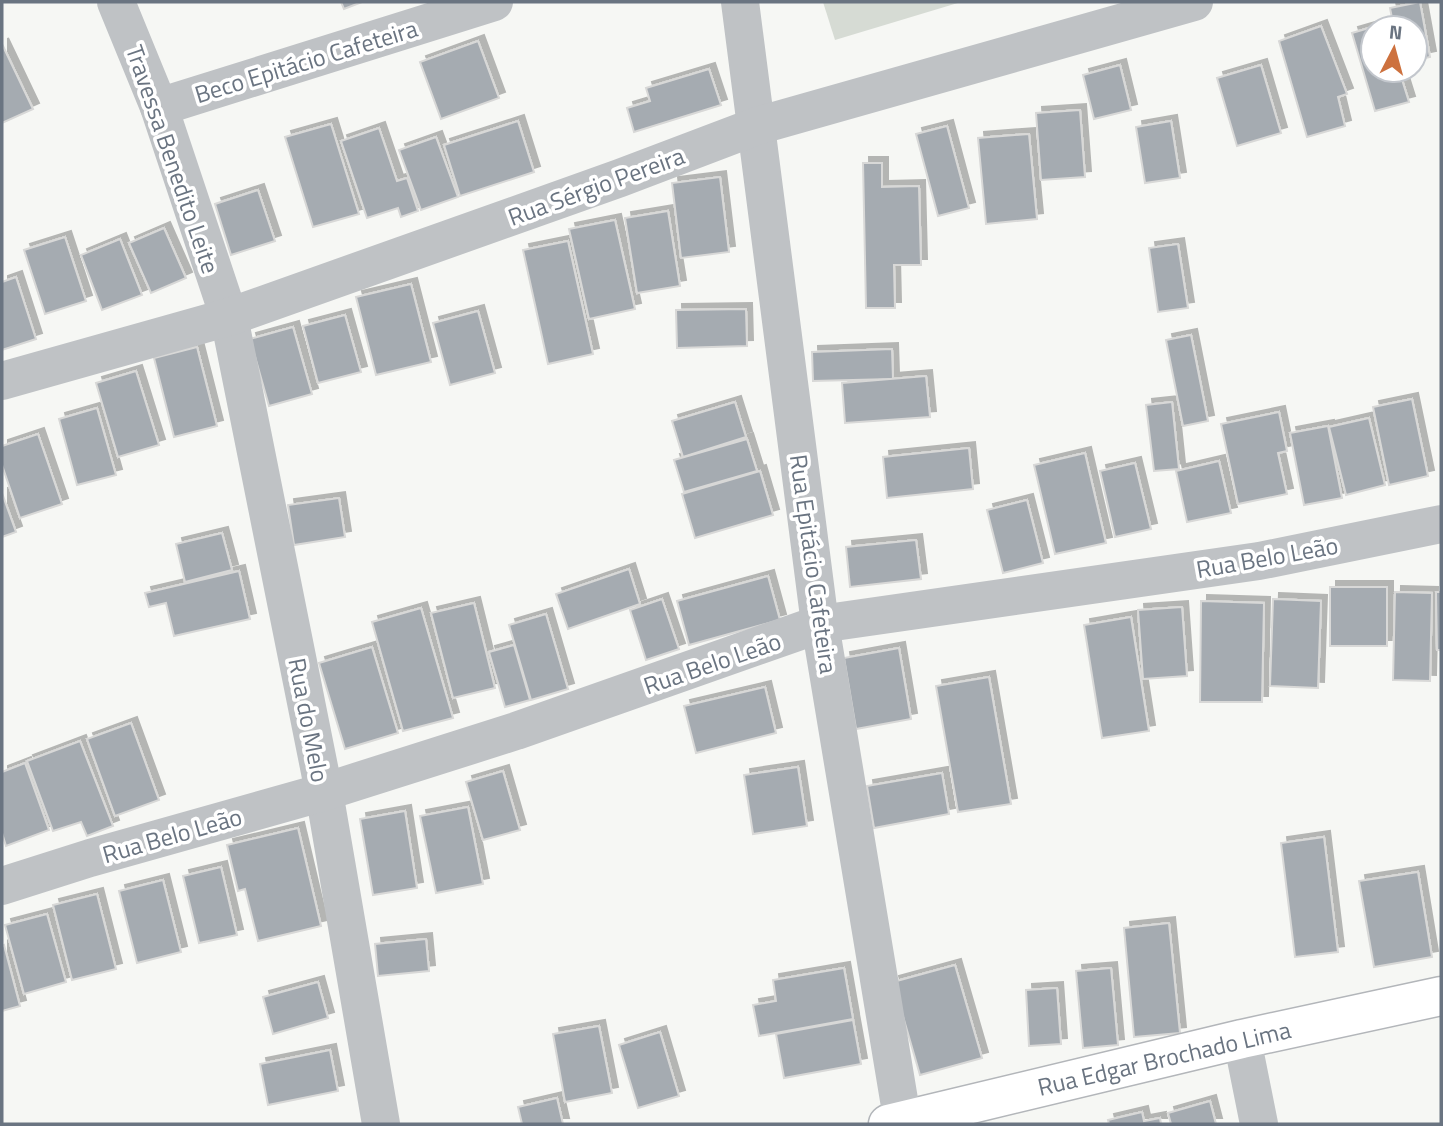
<svg xmlns="http://www.w3.org/2000/svg" width="1443" height="1126" font-family="'Titillium Web',sans-serif">
	<style>
		.green { fill: #d6dbd4 }
		.building { fill: #a5abb1; stroke: #d8d8d7; stroke-width: 2; filter: url(#shadow) }
		.lines { fill: none; stroke-linecap: round; stroke-linejoin: round }
		.major-casing { stroke: #b3b6ba; stroke-width: 41 }
		.minor { stroke: #bfc2c5; stroke-width: 38 }
		.major { stroke: #fff; stroke-width: 38 }
		.labels { text-anchor: middle; dominant-baseline: central; stroke-width: 7; stroke-linejoin: round; paint-order: stroke }
		.street-label { font-size: 24px; fill: #6a7481; stroke: #fff }
	</style>
	<defs>
		<filter id="shadow"><feDropShadow dx="6" dy="-6" stdDeviation="0" flood-color="#0004"/></filter>
	</defs>
	<rect width="100%" height="100%" fill="#f6f7f4"/>
	<!-- green -->
	<path class="green" d="M823,2H961L835,40Z"/>
	<!-- building -->
	<g class="building">
		<path d="M341,2H362L344,9Z"/>
		<path d="M1420,2L1430,57L1415,60V28H1394L1390,8Z"/>
		<path d="M1386,23L1387,28H1373V70H1399L1409,102L1375,111L1352,33Z"/>
		<path d="M1321,26L1347,94L1338,97L1345,126L1307,137L1279,41Z"/>
		<path d="M478,41L499,98L441,119L420,62Z"/>
		<path d="M2,44L33,109L2,123Z"/>
		<path d="M1120,65L1131,110L1094,119L1083,75Z"/>
		<path d="M1261,65L1281,133L1237,146L1217,78Z"/>
		<path d="M709,69L721,105L634,132L627,108L650,101L646,88Z"/>
		<path d="M1080,110L1085,177L1041,180L1036,113Z"/>
		<path d="M518,121L534,172L460,196L444,145Z"/>
		<path d="M1171,121L1180,178L1145,183L1136,127Z"/>
		<path d="M331,124L359,214L313,227L285,137Z"/>
		<path d="M947,126L969,208L938,216L916,134Z"/>
		<path d="M379,128L397,181L407,178L418,211L401,217L398,208L367,218L341,141Z"/>
		<path d="M1029,134L1037,219L986,224L978,138Z"/>
		<path d="M436,137L458,197L421,210L399,150Z"/>
		<path d="M863,163H882V187L919,186L921,265H894L895,308H866Z"/>
		<path d="M720,177L729,252L681,258L672,183Z"/>
		<path d="M258,190L275,241L231,255L215,204Z"/>
		<path d="M668,211L680,286L637,293L625,218Z"/>
		<path d="M615,220L635,309L589,319L569,229Z"/>
		<path d="M164,228L186,278L151,293L129,243Z"/>
		<path d="M65,237L86,301L45,314L24,250Z"/>
		<path d="M120,239L142,295L102,310L81,255Z"/>
		<path d="M568,241L593,354L548,364L523,250Z"/>
		<path d="M1178,244L1188,308L1158,312L1149,248Z"/>
		<path d="M16,277L36,339L2,350V282Z"/>
		<path d="M411,284L431,362L376,375L356,297Z"/>
		<path d="M746,309L747,346L677,348L676,310Z"/>
		<path d="M478,311L495,373L450,385L433,323Z"/>
		<path d="M345,315L361,372L318,383L303,326Z"/>
		<path d="M293,327L312,394L269,406L250,339Z"/>
		<path d="M1191,335L1208,421L1183,426L1166,340Z"/>
		<path d="M197,347L217,426L174,437L154,358Z"/>
		<path d="M892,349L893,379L813,381L812,352Z"/>
		<path d="M136,371L159,445L118,457L96,383Z"/>
		<path d="M926,376L930,417L845,423L842,383Z"/>
		<path d="M1412,399L1428,476L1389,485L1373,407Z"/>
		<path d="M735,402L746,437L683,457L672,421Z"/>
		<path d="M1172,402L1179,469L1154,471L1146,405Z"/>
		<path d="M97,408L116,475L77,485L59,419Z"/>
		<path d="M1279,412L1287,451L1278,453L1287,494L1238,504L1221,424Z"/>
		<path d="M1369,418L1385,485L1346,495L1329,427Z"/>
		<path d="M1328,426L1342,498L1304,505L1290,433Z"/>
		<path d="M38,434L62,504L20,518L2,465V446Z"/>
		<path d="M747,439L757,471L684,492L674,460Z"/>
		<path d="M969,448L973,489L887,498L883,457Z"/>
		<path d="M1085,453L1106,543L1055,554L1034,465Z"/>
		<path d="M1219,461L1231,513L1187,522L1176,471Z"/>
		<path d="M1135,463L1151,529L1115,537L1100,471Z"/>
		<path d="M760,471L773,515L695,538L682,494Z"/>
		<path d="M2,493L16,532L2,537Z"/>
		<path d="M339,498L345,537L294,545L288,505Z"/>
		<path d="M1027,500L1043,563L1003,573L987,510Z"/>
		<path d="M222,533L232,570L185,582L176,544Z"/>
		<path d="M916,540L921,579L850,587L846,547Z"/>
		<path d="M629,569L640,604L568,629L556,594Z"/>
		<path d="M239,571L250,619L174,636L166,603L149,607L145,593Z"/>
		<path d="M768,576L780,620L689,645L677,601Z"/>
		<rect x="1330" y="587" width="57" height="59"/>
		<path d="M1395,592L1432,593L1430,681L1393,680Z"/>
		<path d="M1436,592H1441V650H1437Z"/>
		<path d="M662,599L679,649L646,660L630,610Z"/>
		<path d="M1273,599L1321,601L1318,688L1270,686Z"/>
		<path d="M1201,601L1264,603L1262,702H1200Z"/>
		<path d="M474,603L495,688L453,698L431,613Z"/>
		<path d="M1182,607L1187,676L1143,679L1138,610Z"/>
		<path d="M421,608L453,718L403,731L372,622Z"/>
		<path d="M546,614L568,689L531,700L509,625Z"/>
		<path d="M1131,617L1149,731L1102,738L1084,625Z"/>
		<path d="M514,645L530,700L505,707L489,652Z"/>
		<path d="M372,647L398,733L345,749L319,663Z"/>
		<path d="M899,648L911,719L856,729L844,658Z"/>
		<path d="M989,677L1011,804L958,812L936,686Z"/>
		<path d="M765,687L776,733L696,753L684,706Z"/>
		<path d="M131,723L159,800L115,816L87,739Z"/>
		<path d="M80,741L113,826L87,836L81,822L53,831L27,761Z"/>
		<path d="M25,763L49,830L6,846L2,833V772Z"/>
		<path d="M798,767L807,826L753,834L744,775Z"/>
		<path d="M503,771L520,830L483,840L466,782Z"/>
		<path d="M942,773L949,814L874,828L867,786Z"/>
		<path d="M468,807L483,884L436,893L420,816Z"/>
		<path d="M405,811L417,888L373,895L360,819Z"/>
		<path d="M298,828L321,926L258,941L245,889L238,891L227,845Z"/>
		<path d="M1324,837L1338,952L1295,957L1281,843Z"/>
		<path d="M221,867L237,935L199,943L183,876Z"/>
		<path d="M1418,872L1432,957L1374,967L1359,881Z"/>
		<path d="M163,880L181,952L137,963L119,891Z"/>
		<path d="M97,894L116,969L72,980L53,905Z"/>
		<path d="M47,914L66,982L24,994L5,925Z"/>
		<path d="M1169,923L1180,1033L1134,1037L1124,928Z"/>
		<path d="M426,939L429,971L378,976L375,944Z"/>
		<path d="M4,945L20,1006L2,1011V946Z"/>
		<path d="M955,965L982,1058L920,1075L893,982Z"/>
		<path d="M844,968L853,1019L759,1036L753,1005L776,1001L773,980Z"/>
		<path d="M1111,968L1118,1045L1083,1048L1076,971Z"/>
		<path d="M318,982L328,1018L273,1034L263,997Z"/>
		<path d="M1057,988L1061,1044L1029,1046L1026,990Z"/>
		<path d="M853,1020L861,1064L784,1078L776,1034Z"/>
		<path d="M599,1026L612,1093L565,1102L553,1034Z"/>
		<path d="M660,1032L679,1096L638,1108L619,1045Z"/>
		<path d="M330,1050L338,1091L268,1105L260,1064Z"/>
		<path d="M557,1098L563,1124H522L518,1107Z"/>
		<path d="M1210,1101L1216,1124H1171L1168,1113Z"/>
		<path d="M1142,1112L1144,1121L1160,1118L1161,1124H1109L1108,1120Z"/>
	</g>
	<g class="lines">
		<!-- major casing -->
		<g class="major-casing">
			<path id="major" d="M888,1124L1242,1039L1441,996"/>
		</g>
		<!-- minor -->
		<g class="minor">
			<path d="M116,2L159,107L229,317L324,792L381,1124"/>
			<path d="M740,2L820,624L903,1124"/>
			<path d="M159,107L494,2"/>
			<path d="M2,381L229,317L620,178L757,126L1194,2"/>
			<path d="M2,886L90,858L324,792L516,731L820,624L1259,561L1441,524"/>
			<path d="M1242,1039L1259,1124"/>
		</g>
		<!-- major -->
		<use href="#major" class="major"/>
	</g>
	<g class="labels">
		<!-- street labels -->
		<g class="street-label">
			<text transform="translate(306 61) rotate(-17)">Beco Epitácio Cafeteira</text>
			<text transform="translate(173 159) rotate(71)">Travessa Benedito Leite</text>
			<text transform="translate(596 186) rotate(-20)">Rua Sérgio Pereira</text>
			<text transform="translate(1267 557) rotate(-10)">Rua Belo Leão</text>
			<text transform="translate(814 564) rotate(82)">Rua Epitácio Cafeteira</text>
			<text transform="translate(712 663) rotate(-19)">Rua Belo Leão</text>
			<text transform="translate(309 720) rotate(79)">Rua do Melo</text>
			<text transform="translate(172 835) rotate(-16)">Rua Belo Leão</text>
			<text transform="translate(1164 1058) rotate(-13)">Rua Edgar Brochado Lima</text>
		</g>
	</g>
	<!-- border -->
	<rect width="1443" height="1126" fill="none" stroke="#6a7481" stroke-width="7"/>
	<!-- north arrow -->
	<g transform="translate(1394 49) rotate(6)"><circle r="33" fill="#ffffff" stroke="#c3c7cd" stroke-width="2"/>
	<path d="M0-5L12 26L0 18L-12 26Z" fill="#cd713e"/>
	<text y="-10" font-size="19" font-weight="bold" text-anchor="middle" fill="#6a7481">N</text>
	</g>
</svg>
